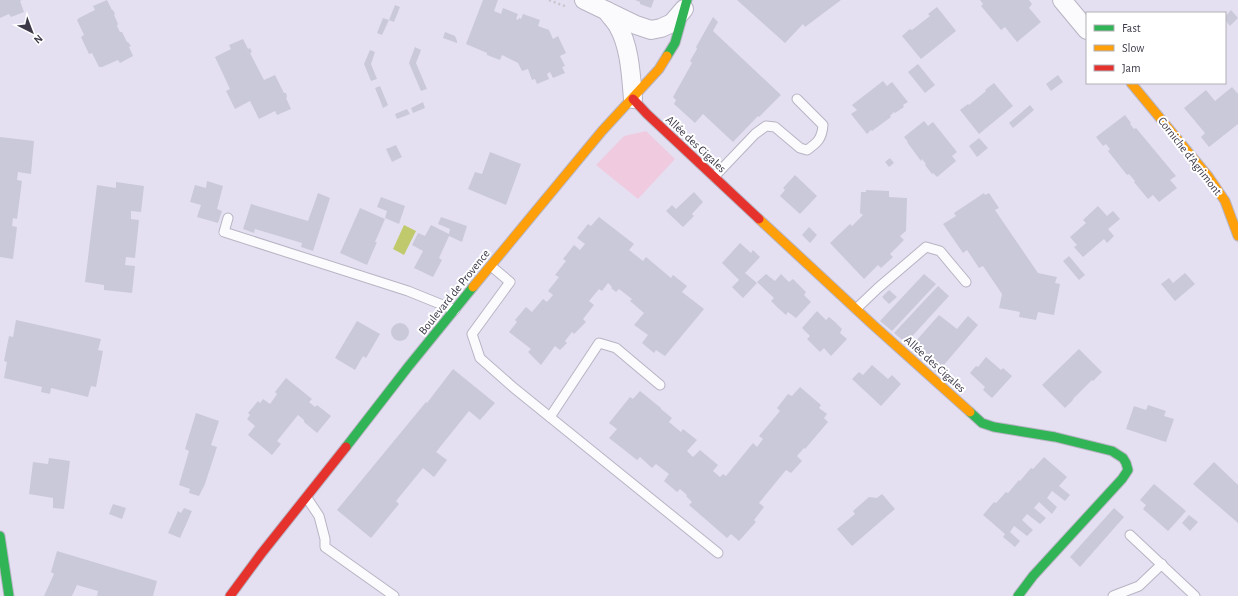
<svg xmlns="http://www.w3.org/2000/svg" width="1238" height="596" font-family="'Alegreya Sans',sans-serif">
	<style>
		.green { fill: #f0cbdf }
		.water { fill: #c0ca6c }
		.building { fill: #cac9d9 }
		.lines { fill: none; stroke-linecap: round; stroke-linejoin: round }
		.lane-casing { stroke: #b8b4c3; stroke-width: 11 }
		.street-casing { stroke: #b8b4c3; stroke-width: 20 }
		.fast-casing { stroke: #b8b4c3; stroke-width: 11 }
		.slow-casing { stroke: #b8b4c3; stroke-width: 11 }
		.jam-casing { stroke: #b8b4c3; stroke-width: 11 }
		.path { stroke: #c8c6cd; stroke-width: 2.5; stroke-dasharray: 2 3; stroke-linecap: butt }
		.lane { stroke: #fbfafd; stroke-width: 9 }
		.street { stroke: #fbfafd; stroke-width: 18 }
		.fast { stroke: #30b455; stroke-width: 9 }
		.slow { stroke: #ff9f0a; stroke-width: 9 }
		.jam { stroke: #e5322d; stroke-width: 9 }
		.labels { text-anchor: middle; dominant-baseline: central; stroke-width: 4; stroke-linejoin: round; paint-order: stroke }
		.street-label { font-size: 12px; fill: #3d3949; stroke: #fff }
	</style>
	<rect width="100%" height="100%" fill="#e4e0f2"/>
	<!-- green -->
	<path class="green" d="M646,131L675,159L638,199L596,165L624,136Z"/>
	<!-- water -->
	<path class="water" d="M404,225L416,231L404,255L393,249Z"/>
	<!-- building -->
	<g class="building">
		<path d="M0,0H22L20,1L24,12L11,17L9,14L0,18Z"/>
		<path d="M107,0L112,10H113L115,14L114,15L118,24L117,26L120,32H122L127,42H128L131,46L129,47L133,56L120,63L118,60L102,67H99L92,53L89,54L81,37L84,35L77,20L79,18L95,10L93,6Z"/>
		<path d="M483,0H498L494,11L501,14L503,8L518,14L516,19L518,20L519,18L521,19L523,14L540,20L538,26L549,30L553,39L558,36L566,53L560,56L565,66L562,67L565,73L553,78L550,72L547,74L549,79L537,84L535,79L532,80L528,69L522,71L518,63L502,55L500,60L487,55V53L466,44Z"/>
		<path d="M635,0H654L651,8L640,4V2Z"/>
		<path d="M737,0H841L805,27L803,24L785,43Z"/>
		<path d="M980,0H1029L1032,4L1029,8L1041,22L1017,42L1005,27L1001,30L981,6L983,4Z"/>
		<path d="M395,5L400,7L394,22L389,20Z"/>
		<path d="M937,7L956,31L921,59L902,36L910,29L912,30L930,16L928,14Z"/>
		<path d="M1231,10L1238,18L1230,26L1225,20V17Z"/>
		<path d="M713,17L718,22L713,31L781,95L759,117L758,116L733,142L703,114L695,123L674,104L676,100L673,97L692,63L690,61L697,49L696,47Z"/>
		<path d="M383,18L389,20L382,35L377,33Z"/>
		<path d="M445,32L455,36L457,41V43L443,38Z"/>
		<path d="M243,39L248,49L250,48L252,52L250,53L264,80L275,75L284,93H286L287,97L286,98L291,109L277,115L275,111L259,119L250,101L235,109L226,91L230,89L215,57L231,49L229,45Z"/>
		<path d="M415,47L421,50L416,63L427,89L421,91L409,63Z"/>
		<path d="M370,50L375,52L371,64L377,79L371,81L364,64Z"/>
		<path d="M918,64L935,85L925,93L908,72Z"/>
		<path d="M1058,75L1063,82L1051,91L1046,84Z"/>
		<path d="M883,81L887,86L892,82L908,102L903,105L904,107L895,113L894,112L890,116L891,117L872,131L871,130L867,134L851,114L857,110L852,105Z"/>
		<path d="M994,83L1013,106L979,134L960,110L968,104L969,105L986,91L985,90Z"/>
		<path d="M380,86L388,105L383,108L375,88Z"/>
		<path d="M1232,87L1238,94V124L1209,147L1201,137L1205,133L1184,108L1206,90L1215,101Z"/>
		<path d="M423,102L425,108L413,113L411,108Z"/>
		<path d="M1030,105L1034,110L1013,128L1009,123Z"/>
		<path d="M407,109L410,114L397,119L395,114Z"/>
		<path d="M1125,115L1131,123L1130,124L1134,129L1136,128L1176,176L1170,180L1177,188L1159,202L1153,195L1148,199L1134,182L1135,181L1129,174L1127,175L1108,151L1110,149L1106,144L1103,146L1096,137Z"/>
		<path d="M924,121L928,126L933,122L957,152L952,156L956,161L937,177L933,173L932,174L925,165L926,164L922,159L921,161L907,142H908L904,137Z"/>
		<path d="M0,137L34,141L31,174L18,172L17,180L22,181L17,219L13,218L12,226L17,227L13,259L0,257Z"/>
		<path d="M979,138L988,148L977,157L969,146Z"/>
		<path d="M396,145L402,157L392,162L386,149Z"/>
		<path d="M490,152L521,164L506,205L468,189L475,172L482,174Z"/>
		<path d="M890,158L894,163L889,167L885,162Z"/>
		<path d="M795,175L817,196L800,214L780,196L785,190L783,188Z"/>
		<path d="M207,181L223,186L217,209L222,211L218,223L197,217L201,205L190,202L195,185L206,188Z"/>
		<path d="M116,182L144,186L141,212L131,211V219L139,220L135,258L126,257L125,265L135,266L132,293L104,290V285L85,282L97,185L116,188Z"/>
		<path d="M866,190L889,191V197L907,198L906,231L900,236L904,240L890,254L893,257L881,268L878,265L864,279L830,243L850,224L852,226L863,215L860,213L861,192H866Z"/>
		<path d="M694,192L703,202L692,214L694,216L683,227L666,211L672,205L676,209Z"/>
		<path d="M318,193L330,198L313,251L301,247L302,243L255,229L254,233L243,229L251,204L308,221Z"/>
		<path d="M984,193L985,195L989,193L999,208L995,210L1038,273L1057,277L1055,283L1060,284L1054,315L1038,312L1036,320L1019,317L1020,312L999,308L1002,294L998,288L983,266L979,268L967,250L963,253L943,224L956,216L954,213Z"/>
		<path d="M381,197L405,206L399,224L385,218L387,211L377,207Z"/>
		<path d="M1098,206L1107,216L1113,211L1120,219L1108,229L1114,236L1107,243L1104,239L1083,257L1074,247L1077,245L1070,237L1086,223L1083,220Z"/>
		<path d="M360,208L385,219L375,242H377L367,265L340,253Z"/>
		<path d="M441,217L467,226L462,242L449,236L439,258L442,260L433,277L414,268L423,251L412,245L418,233L425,236L431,225L449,234L450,229L438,224Z"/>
		<path d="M599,217L634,244L629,250L643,261L646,257L671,278L673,275L687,286L682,292L704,309L665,356L656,350L654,353L642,343L648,335L634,325L644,313L630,301L632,299L619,289L616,292L611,288L612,287L608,283L602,291L599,289L589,301L594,305L583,319L586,322L574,334L572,332L565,341L567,343L560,350L555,346L541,365L528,352L531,349L509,332L517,322L515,320L526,307L532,312L543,299L547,302L553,295L548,291L559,277L555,275L566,261L563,259L574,245L580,250L585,244L577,238L588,224L591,226Z"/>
		<path d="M809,227L817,235L810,243L802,235Z"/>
		<path d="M740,243L751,253L753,250L760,257L745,273L757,283L743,298L732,287L739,280L722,263Z"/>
		<path d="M1069,256L1085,275L1079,280L1063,261Z"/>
		<path d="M1185,273L1195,284L1175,301L1161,284L1169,278L1173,283Z"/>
		<path d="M766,274L775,281L781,274L789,282L793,279L806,292L804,295L811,302L796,318L788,312L786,315L778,308L771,301L774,298L757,282Z"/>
		<path d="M924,274L936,284L892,331L880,321Z"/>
		<path d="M938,286L949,296L906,343L894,333Z"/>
		<path d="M889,290L897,297L889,304L882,297Z"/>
		<path d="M817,311L826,320L829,317L835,322L842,329L840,333L847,339L831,356L824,348L820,352L807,339L810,336L802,328Z"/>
		<path d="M939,315L957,329L968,316L978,325L937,373L919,356L924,350L915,342Z"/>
		<path d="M16,320L101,339L98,350L103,351L96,387L91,386L88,397L51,388L50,394L41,392L42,387L4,378L7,362L4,361L9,336L13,337Z"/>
		<path d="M357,321L380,334L366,358L363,356L355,370L335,358Z"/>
		<circle cx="400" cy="332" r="9"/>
		<path d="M1079,349L1102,372L1093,381L1092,380L1073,399V400L1065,408L1042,385Z"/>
		<path d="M986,357L1001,370L1003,368L1012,376L992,398L983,390L985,387L970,373L976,366L978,367Z"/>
		<path d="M872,365L888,379L892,375L901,384L881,406L852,379L859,372L863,375Z"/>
		<path d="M453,369L495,403L480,420L469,411L436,452L447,460L434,477L423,468L396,501L399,504L371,538L337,510L426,402L427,403Z"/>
		<path d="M286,378L312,399L309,402L315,407L317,405L331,416L317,433L304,422V420L298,415L277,441L281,444L272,455L248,435L255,426L247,419L250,415L248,413L258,401L260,403L263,399L270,404L277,394L275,392Z"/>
		<path d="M800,387L821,405L819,408L827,414L824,418L828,422L805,449L804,448L797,456L802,461L791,473L786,470L759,503L764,507L754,520L756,522L739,541L731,534L727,538L689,505L692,502L686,496L687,495L680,489L677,492L664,481L669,474L656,464L652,468L640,457L637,460L609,438L617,429L609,423L630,397L633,399L640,391L661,408V409L672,418L669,422L681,432L683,429L697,440L687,451L693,457L700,450L718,465L713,471L720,477L723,474L726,476L753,443L757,447L763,439L759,436L780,411L777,408L788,394L792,396Z"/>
		<path d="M1148,405L1166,411L1164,416L1174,419L1166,442L1126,429L1134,406L1146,410Z"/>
		<path d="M196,413L219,421L211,445L217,447L205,484L199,496L189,493L190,489L179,485L189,451L185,449Z"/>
		<path d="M1044,457L1067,477L1059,486L1070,495L1065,501L1052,491L1047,498L1057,507L1052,514L1039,502L1034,508L1046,518L1040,524L1027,514L1022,520L1033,530L1027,536L1014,526L1010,532L1020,541L1015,547L1003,537L1005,534L983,515L994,502L996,503L1006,492L1008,493L1019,480L1020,481L1031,468L1033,469Z"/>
		<path d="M49,458L70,461L64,509L53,508V498L29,494L33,462L48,464Z"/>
		<path d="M1214,462L1238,485V523L1193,484Z"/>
		<path d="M1154,484L1186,511L1168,531L1143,509L1146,505L1140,500Z"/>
		<path d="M882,494L895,509L852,546L837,529L855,514L853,511L869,497L877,498Z"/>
		<path d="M113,504L126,508L122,519L109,514Z"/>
		<path d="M184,508L192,511L180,538L168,533L178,511L181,513Z"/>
		<path d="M1114,508L1124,517L1080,567L1070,557Z"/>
		<path d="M1189,515L1198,522L1190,531L1182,523Z"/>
		<path d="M57,551L157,581L153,596H97L98,591L77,585L72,596H44L54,574L51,572Z"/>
	</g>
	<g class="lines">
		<!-- lane casing -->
		<g class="lane-casing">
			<g id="lane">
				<path d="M714,177L755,134L766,126L775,127L800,148L807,150C817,143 822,139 823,125L797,99"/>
				<path d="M228,218L224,232L408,291L455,310"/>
				<path d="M491,266L510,282L472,334L480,358L514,388L718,553"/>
				<path d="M856,309L878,288L926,247L940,251L966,282"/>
				<path d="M550,417L599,343L616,348L660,385"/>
				<path d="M307,498L319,516L325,539V547L394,596"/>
				<path d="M1130,535L1195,596"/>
				<path d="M1113,596L1139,586L1162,564"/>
			</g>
		</g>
		<!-- street casing -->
		<g class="street-casing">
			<g id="street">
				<path d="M584,0L636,25L651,30L661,28L672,23L684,9"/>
				<path d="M1062,0L1087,30"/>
				<path d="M607,11C610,16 615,21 618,26C630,47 631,76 633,99"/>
			</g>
		</g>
		<!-- fast casing -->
		<g class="fast-casing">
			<g id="fast">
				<path d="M667,56L675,43L687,0"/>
				<path d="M970,412L982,423L994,427L1055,437L1112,451L1123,458L1126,463L1128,470L1122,479L1033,576L1018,596"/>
				<path d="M346,447L408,367L473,287"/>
				<path d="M0,536L9,596"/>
			</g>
		</g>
		<!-- slow casing -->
		<g class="slow-casing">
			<g id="slow">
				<path d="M1131,83L1208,176L1225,201L1238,236"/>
				<path d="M759,219L872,324L970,412"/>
				<path d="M473,287L602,131L659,69L667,56"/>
			</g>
		</g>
		<!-- jam casing -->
		<g class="jam-casing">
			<g id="jam">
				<path d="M633,99L647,114L759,219"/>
				<path d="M230,596L261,554L346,447"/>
			</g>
		</g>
		<!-- path -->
		<path class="path" d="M549,0L567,7"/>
		<!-- lane -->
		<use href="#lane" class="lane"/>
		<!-- street -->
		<use href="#street" class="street"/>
		<!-- fast -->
		<use href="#fast" class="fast"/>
		<!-- slow -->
		<use href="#slow" class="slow"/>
		<!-- jam -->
		<use href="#jam" class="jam"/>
	</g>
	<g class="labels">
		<!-- street labels -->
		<g class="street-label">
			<text transform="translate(696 144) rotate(43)">Allée des Cigales</text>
			<text transform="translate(1190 156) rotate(52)">Corniche d'Agrimont</text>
			<text transform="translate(454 292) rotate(-51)">Boulevard de Provence</text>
			<text transform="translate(935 364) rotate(42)">Allée des Cigales</text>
		</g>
	</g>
	<!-- legend -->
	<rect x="1086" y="12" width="140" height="72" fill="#ffffff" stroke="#b1b0b6"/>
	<rect x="1094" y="25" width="20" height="6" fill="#30b455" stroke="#b1b0b6"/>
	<text x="1122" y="32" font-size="12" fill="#3d3949">Fast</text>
	<rect x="1094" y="45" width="20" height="6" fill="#ff9f0a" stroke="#b1b0b6"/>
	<text x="1122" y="52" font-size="12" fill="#3d3949">Slow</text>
	<rect x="1094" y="65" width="20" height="6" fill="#e5322d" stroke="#b1b0b6"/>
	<text x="1122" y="72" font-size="12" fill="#3d3949">Jam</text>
	<!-- north arrow -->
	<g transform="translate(32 32) rotate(138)" stroke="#ffffff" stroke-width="3" paint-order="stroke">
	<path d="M0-3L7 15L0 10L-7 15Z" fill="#3d3949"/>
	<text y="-6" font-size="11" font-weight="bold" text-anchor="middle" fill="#3d3949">N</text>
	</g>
</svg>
